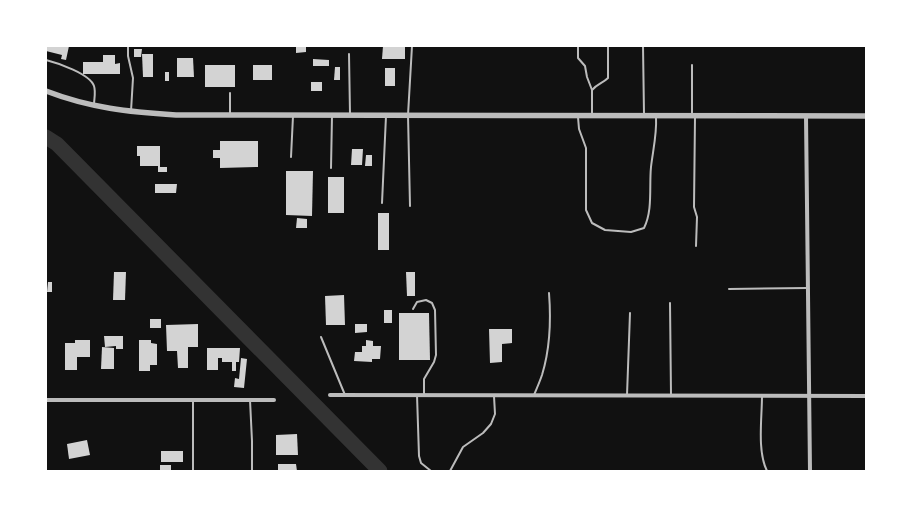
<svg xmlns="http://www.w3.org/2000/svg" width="912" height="517" font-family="Overpass,sans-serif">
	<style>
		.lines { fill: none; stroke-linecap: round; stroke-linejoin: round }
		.river { stroke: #333; stroke-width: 15 }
		.building { fill: #d3d3d3 }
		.service { stroke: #bcbcbc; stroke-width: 2 }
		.minor { stroke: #bcbcbc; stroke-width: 4 }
		.tertiary { stroke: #bcbcbc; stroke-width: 5.5 }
	</style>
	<rect width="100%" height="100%" fill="#111"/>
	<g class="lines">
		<!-- river -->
		<path class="river" d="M46,137L57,144L380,471"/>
	</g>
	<!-- building -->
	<g class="building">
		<path d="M46,46H69L66,60L61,59L62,55L46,51Z"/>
		<path d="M296,46H306V52L296,53Z"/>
		<path d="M383,46H405V59H382Z"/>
		<path d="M134,49H142L141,57H134Z"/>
		<path d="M142,54H153V77H143Z"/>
		<path d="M103,55H115V64L120,63V74H83V62H103Z"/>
		<path d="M177,58H193L194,77H177Z"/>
		<path d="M313,59L329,60V66H313Z"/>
		<rect x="205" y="65" width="30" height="22"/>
		<rect x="253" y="65" width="19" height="15"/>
		<path d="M335,67H340V80H334Z"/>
		<rect x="385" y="68" width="10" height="18"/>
		<rect x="165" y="72" width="4" height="9"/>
		<rect x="311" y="82" width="11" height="9"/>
		<path d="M220,141H258V167L220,168V158H213V150H220Z"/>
		<path d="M137,146H160V167H167V172H158V166H140V156H137Z"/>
		<path d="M352,149H363L362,165H351Z"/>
		<path d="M366,155H372V166H365Z"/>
		<path d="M286,171H313L312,216L286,215Z"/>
		<rect x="328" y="177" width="16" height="36"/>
		<path d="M155,184H177L176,193H155Z"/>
		<rect x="378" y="213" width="11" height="37"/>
		<path d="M297,218L307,219V228H296Z"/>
		<path d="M114,272H126L125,300H113Z"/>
		<path d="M406,272H415V296H407Z"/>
		<path d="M48,282H52V292H47Z"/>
		<path d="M344,295L345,325H326L325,296Z"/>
		<rect x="384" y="310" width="8" height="13"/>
		<path d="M399,313H429L430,360H399Z"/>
		<rect x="150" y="319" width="11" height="9"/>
		<path d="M198,324V347H188V368H178L177,351H167L166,325Z"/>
		<path d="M355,324H367V332L355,333Z"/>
		<path d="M489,329H512V343L502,344V362L490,363Z"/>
		<path d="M104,336H123V349H116V346L105,347Z"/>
		<path d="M75,340H90V357H77V370H65V343H75Z"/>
		<path d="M139,340H151V343L157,344V365H150V371H139Z"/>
		<path d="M366,340L373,341V346H381L380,359H372V362L354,361L355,352H362V346H366Z"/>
		<path d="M102,347L114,348V369H101Z"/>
		<path d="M207,348H240L239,362H236V371H232V362H222V358H218V370H207Z"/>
		<path d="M241,358L247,359L244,388L234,387L235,378L239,379Z"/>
		<path d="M297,434L298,455H276V435Z"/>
		<path d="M87,440L90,455L69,459L67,444Z"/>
		<rect x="161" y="451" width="22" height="11"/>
		<path d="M278,464H296L297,471H278Z"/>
		<rect x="160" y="465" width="11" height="6"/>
	</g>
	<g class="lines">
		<!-- service -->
		<g class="service">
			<path d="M128,46V56L133,78L131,111"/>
			<path d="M578,46V58L585,66L587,77L592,90"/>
			<path d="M643,46L644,114"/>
			<path d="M349,54L350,114"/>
			<path d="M46,60C58,63 90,74 94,86C96,92 94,99 94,105"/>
			<path d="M692,65V114"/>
			<path d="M230,113V93"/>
			<path d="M592,114V90C597,84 603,83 608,78V46"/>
			<path d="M578,117L579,129L586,148V210L592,223L605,230L631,232L644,228C653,210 649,187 651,167C653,150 657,134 656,117"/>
			<path d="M695,117L694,207L697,217L696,246"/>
			<path d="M291,157L293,116"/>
			<path d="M331,168L332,116"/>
			<path d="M382,203L386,116"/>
			<path d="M410,206L408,115L412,46"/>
			<path d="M729,289L807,288"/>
			<path d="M670,303L671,395"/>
			<path d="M413,309L417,302L426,300L432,303L435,310L436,355L434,362L424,379V395"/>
			<path d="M321,337L345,395"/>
			<path d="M417,395L419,456L421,463L431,471"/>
			<path d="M534,395C537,388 540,381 542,375C550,349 551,319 549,293"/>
			<path d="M627,395L630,313"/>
			<path d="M762,396C762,418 757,451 767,471"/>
			<path d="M193,400V471"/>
			<path d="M250,400L252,441V471"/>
			<path d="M450,471L463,447L483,433L491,424L495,414L494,396"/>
		</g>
		<!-- minor -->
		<g class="minor">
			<path d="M806,116L810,471"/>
			<path d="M330,395L866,396"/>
			<path d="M46,400H274"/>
		</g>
		<!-- tertiary -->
		<path class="tertiary" d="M46,91C90,108 129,112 176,115L866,116"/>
	</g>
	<!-- border -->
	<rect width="912" height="517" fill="none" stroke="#ffffff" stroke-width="94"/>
</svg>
